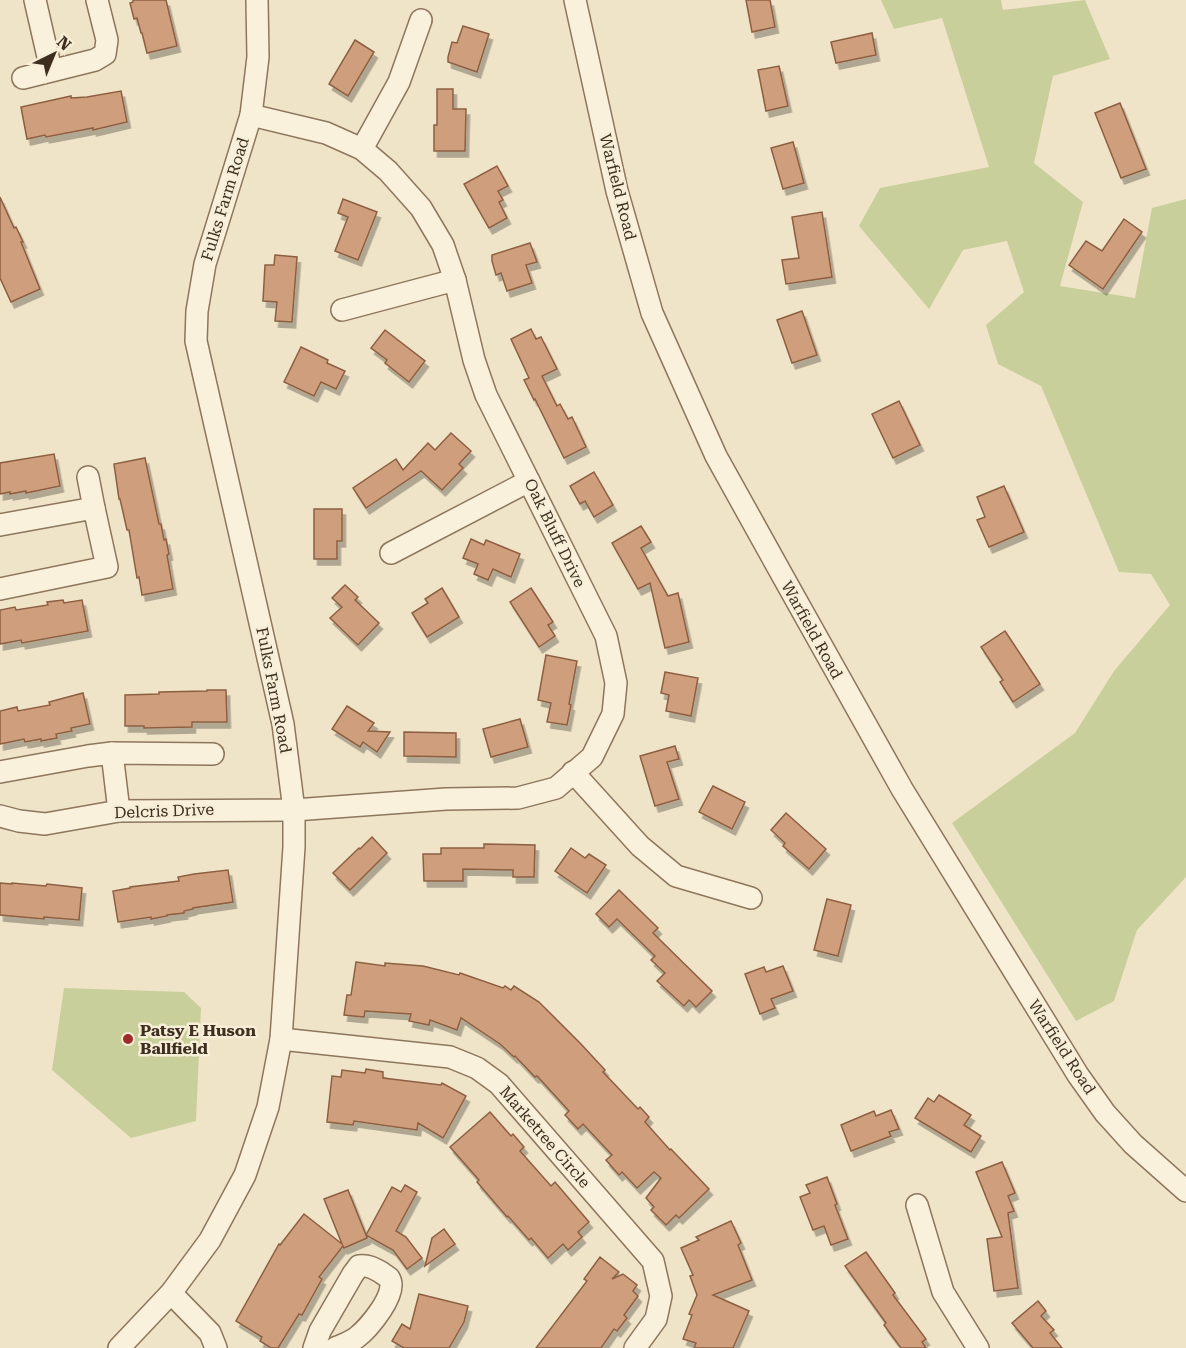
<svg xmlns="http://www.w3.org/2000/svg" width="1186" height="1348" font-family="'Roboto Serif',serif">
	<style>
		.green { fill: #c9cf9b }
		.building { fill: #cf9f7d; stroke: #8d5f41; stroke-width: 1.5; filter: url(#shadow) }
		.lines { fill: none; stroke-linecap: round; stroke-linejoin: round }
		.minor-casing { stroke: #8d765c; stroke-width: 24 }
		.minor { stroke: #faf1dc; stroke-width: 21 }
		.poi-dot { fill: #9e2a2b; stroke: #f7eed8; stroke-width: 2 }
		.labels { text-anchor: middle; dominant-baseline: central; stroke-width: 5; stroke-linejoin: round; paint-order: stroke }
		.street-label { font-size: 16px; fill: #3d2e20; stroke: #f7eed8 }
		.poi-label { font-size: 16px; font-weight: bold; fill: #3d2e20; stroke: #f7eed8; text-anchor: start }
	</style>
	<defs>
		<filter id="shadow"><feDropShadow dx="3.5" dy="6" stdDeviation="0" flood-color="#0004"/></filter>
	</defs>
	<rect width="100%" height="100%" fill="#f0e4c8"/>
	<!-- green -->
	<g class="green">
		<path d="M881,0H1001L1003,10L1085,0L1110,59L1053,76L1034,163L1083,202L1060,286L1135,298L1152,208L1186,199V877L1137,930L1114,1001L1076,1021L952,823L1075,733L1114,671L1170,605L1151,574L1119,572L1041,386L998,364L986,325L1024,292L1007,241L963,250L929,309L859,226L880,188L989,167L942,18L894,29Z"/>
		<path d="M64,988L184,992L201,1008L196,1121L131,1138L52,1070Z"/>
	</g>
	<!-- building -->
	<g class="building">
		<path d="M133,0H166L177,46L147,53L142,33H141L137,18L134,19L130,3L133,2Z"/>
		<path d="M746,0H770L775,27L752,32Z"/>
		<path d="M463,26L489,34L477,72L448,62V57L452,42L457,43Z"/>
		<path d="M872,33L876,55L836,63L831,42Z"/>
		<path d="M355,40L374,52L348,96L329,84Z"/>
		<path d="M779,66L788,106L766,111L758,70Z"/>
		<path d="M437,89H453V109H466L465,151H434V125H437Z"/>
		<path d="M121,91L127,122L93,130V128L46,137L45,135L27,139L21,107L71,96V98L87,97Z"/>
		<path d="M1120,103L1146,169L1121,178L1095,113Z"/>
		<path d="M793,142L804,183L783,189L771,148Z"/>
		<path d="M497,166L508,186L498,191L503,200L499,202L507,218L489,228L464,184Z"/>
		<path d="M0,197L14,228L16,227L23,242H21L40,289L11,302L0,278Z"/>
		<path d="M343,199L377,212L358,260L335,251L348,217L338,213Z"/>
		<path d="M822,212L832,277L786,284L782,260L799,258L792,217Z"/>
		<path d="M1124,219L1142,232L1103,289L1069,265L1086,241L1102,251Z"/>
		<path d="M530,243L537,262L526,265L532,283L507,291L501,273L496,275L492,261V255Z"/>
		<path d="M275,255L297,257L292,322L275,321L277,302L263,301L265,265H274Z"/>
		<path d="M802,311L817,355L792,363L777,320Z"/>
		<path d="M531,329L536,339L541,337L557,369L542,376L557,406L560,404L568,419L572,417L586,447L564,458L535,399L534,400L524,380L529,378L511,339Z"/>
		<path d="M385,330L425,361L409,382L385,363L387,360L371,348Z"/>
		<path d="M301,347L328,360L327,363L345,371L336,389L321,382L314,396L284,382Z"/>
		<path d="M899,401L920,445L893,458L872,414Z"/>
		<path d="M451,433L471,451L459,464L463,468L442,490L421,471L366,508L353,488L396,459L403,470L428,443L435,450Z"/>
		<path d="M54,454L60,486L26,493V491L10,494V492L0,494V463Z"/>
		<path d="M145,458L159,524H161L164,540L166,539L169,554L167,555L173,589L142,595L139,577L137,578L129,530H127L120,499H119L114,464Z"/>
		<path d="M594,472L613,505L594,517L585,501L580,504L570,486Z"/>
		<path d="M1004,486L1024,532L989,547L977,520L985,517L977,497Z"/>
		<path d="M314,509H342V541H337V559H314Z"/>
		<path d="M641,526L651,542L641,548L668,596L678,593L689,642L665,648L650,583L638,589L612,543Z"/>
		<path d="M471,539L484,545L486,540L520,554L511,577L493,569L488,580L474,574L478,564L463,558Z"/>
		<path d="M345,585L358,597L355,600L379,623L358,645L330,618L342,607L332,598Z"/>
		<path d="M442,588L459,617L427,637L412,613L428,603L425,599Z"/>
		<path d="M531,588L553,622L548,625L555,636L539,647L510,602Z"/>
		<path d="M63,600L64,603L82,600L88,631L22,643L21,640L0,644V610L15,607L16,610L48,605L47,602Z"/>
		<path d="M1005,631L1040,684L1013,702L1000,682L1003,680L981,647Z"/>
		<path d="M546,655L577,661L569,704L571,705L567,725L547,722L551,703L538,700Z"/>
		<path d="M665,672L698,678L691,716L666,711L669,695L661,693Z"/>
		<path d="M207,690H226L227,722H192V727L144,728V726H125V695L159,694V692L207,691Z"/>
		<path d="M83,693L90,724L71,728L72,731L56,734L57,738L41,741V739L25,742L24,739L0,744V711L17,707L18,711L50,705L49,702Z"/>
		<path d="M347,706L374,723L368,731L390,732L377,752L363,742L360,747L332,729Z"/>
		<path d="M520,719L528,747L491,757L483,729Z"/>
		<path d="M404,732L456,733V757L404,756Z"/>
		<path d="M675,746L679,759L667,762L679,799L655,806L640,756Z"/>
		<path d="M713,786L745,802L732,829L699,812Z"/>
		<path d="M786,813L826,849L809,869L783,846L785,843L771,830Z"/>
		<path d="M372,837L387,853L350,890L333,873L359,848L360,849Z"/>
		<path d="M484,844L535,845L534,877H513V870L463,869V881H424L423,854H441V848H484Z"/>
		<path d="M571,848L585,858L589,854L606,865L587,893L555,871Z"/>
		<path d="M228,870L233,902L193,908V909L184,911V913L167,915V916L151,919V917L118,922L113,891L130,888V887L179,881L178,877L194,874Z"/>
		<path d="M0,883L12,884V883L46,886L47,884L82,888L79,920L44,917V919L0,915Z"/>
		<path d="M619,890L658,928L653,933L712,991L696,1007L689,1000L684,1006L657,981L665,973L651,960L655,956L617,919L609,927L596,914Z"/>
		<path d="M827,899L851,905L838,956L814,950Z"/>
		<path d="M356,962L385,966V963L423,966L459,975L460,973L503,988L505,986L511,990L514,986L539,1002L580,1043L605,1070L603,1072L638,1109L640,1107L649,1117L645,1122L670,1150L671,1149L709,1189L679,1218L676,1215L666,1225L651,1210L654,1207L646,1198L661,1178L654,1172L637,1188L622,1172L619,1175L606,1160L612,1155L583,1124L578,1129L565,1115L569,1111L537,1076L535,1077L515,1056L514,1057L500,1044L461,1018L457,1030L430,1020L429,1025L409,1021L411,1014L365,1011L364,1017L344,1015L347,995H351Z"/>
		<path d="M783,966L793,991L771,999L775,1008L760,1014L745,974L764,967L766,972Z"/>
		<path d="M366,1069L383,1072V1078L441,1085L442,1083L466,1096L443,1138L418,1123L417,1130L354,1121L353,1125L327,1122L332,1076L341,1077L342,1070L365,1073Z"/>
		<path d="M939,1095L971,1115L964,1125L981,1136L971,1152L915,1118L928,1098L934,1102Z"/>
		<path d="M891,1110L899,1129L889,1132L891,1136L851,1151L841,1125L874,1111L876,1116Z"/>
		<path d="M490,1112L511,1136L513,1134L524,1147L520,1151L551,1186L555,1182L589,1222L578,1232L582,1237L568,1250L563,1244L548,1258L531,1238L529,1240L508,1216L507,1217L477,1182L479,1180L450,1147Z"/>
		<path d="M1002,1162L1015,1193L1008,1196L1014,1211L1008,1213L1018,1288L994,1291L987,1239L1002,1237L976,1172Z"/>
		<path d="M827,1177L837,1204L835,1205L848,1239L831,1245L824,1226L813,1230L800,1197L810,1193L806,1185Z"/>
		<path d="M405,1185L417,1192L396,1231L406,1237L422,1258L407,1269L393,1250L366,1235L367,1238L344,1248L343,1246L319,1277L322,1279L302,1315L299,1314L278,1348H271L260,1341L262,1337L236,1321L279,1244L280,1245L304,1214L342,1244L324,1199L348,1190L366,1235L392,1187L401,1192Z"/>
		<path d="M731,1221L741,1243L738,1245L752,1280L713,1295L749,1311L733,1348H694L696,1343L683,1339L692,1315L689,1314L697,1295L690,1276L693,1275L681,1248L699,1240L696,1237Z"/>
		<path d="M444,1229L455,1244L425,1266L432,1238Z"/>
		<path d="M866,1252L895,1293L893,1295L926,1339L922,1342L926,1348H901L884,1325L886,1323L845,1266Z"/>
		<path d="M600,1257L619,1272L612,1279L623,1274L637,1285L633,1291L638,1296L624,1315L627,1318L617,1331L614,1329L601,1348H536L587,1281L584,1279Z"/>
		<path d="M419,1294L468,1306L464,1322L449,1348H404L392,1341L402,1324L410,1329Z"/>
		<path d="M1038,1301L1046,1311L1041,1316L1054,1330L1050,1333L1062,1348H1033L1012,1323Z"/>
	</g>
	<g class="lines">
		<!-- minor casing -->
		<g class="minor-casing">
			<g id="minor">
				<path d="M35,0L51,70"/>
				<path d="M575,0L617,191L652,313L716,456L786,582L902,789L1078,1075L1105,1113L1133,1144L1186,1191"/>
				<path d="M23,78L95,60L105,54L107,40L97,0"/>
				<path d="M362,149L399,82L421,20"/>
				<path d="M342,310L455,280"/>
				<path d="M88,477L94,508"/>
				<path d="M0,525L94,508L107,567L0,589"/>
				<path d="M391,553L529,481"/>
				<path d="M112,753L119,811"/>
				<path d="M0,772L88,756L112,753L213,754"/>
				<path d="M573,772L640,846L676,876L751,898"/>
				<path d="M0,816L19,821L45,824L119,811L294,810L446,799L518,798L556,788L592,757L613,714L616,683L606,636L486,395L474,360L455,280L443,245L421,208L388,171L362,149L326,133L251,115"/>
				<path d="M281,1039L450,1057L477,1068L499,1084L653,1261L661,1296L656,1319L635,1348"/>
				<path d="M917,1205L943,1292L978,1348"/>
				<path d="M171,1293L210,1333L216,1348"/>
				<path d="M119,1348L171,1293L210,1240L245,1175L268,1107L281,1039L294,847V810L283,724L196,341L197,311L205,264L251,115L258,57L257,0"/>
				<path d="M314,1348L320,1331L353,1274L359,1266C368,1265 374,1268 382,1273C383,1274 388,1277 389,1278C399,1293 368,1329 356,1338C350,1342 343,1345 335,1348"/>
			</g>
		</g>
		<!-- minor -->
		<use href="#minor" class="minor"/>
	</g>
	<!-- markers -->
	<circle class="poi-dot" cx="128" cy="1039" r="6"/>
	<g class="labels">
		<!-- street labels -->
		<g class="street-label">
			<text transform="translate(618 187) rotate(76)">Warfield Road</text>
			<text transform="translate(225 199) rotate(-73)">Fulks Farm Road</text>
			<text transform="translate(555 533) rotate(64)">Oak Bluff Drive</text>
			<text transform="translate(812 630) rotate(61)">Warfield Road</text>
			<text transform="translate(274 690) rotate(79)">Fulks Farm Road</text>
			<text transform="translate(164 811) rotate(-2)">Delcris Drive</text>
			<text transform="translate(1062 1047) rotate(57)">Warfield Road</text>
			<text transform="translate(545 1137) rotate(49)">Marketree Circle</text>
		</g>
		<!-- poi labels -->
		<g class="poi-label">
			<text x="140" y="1030">Patsy E Huson<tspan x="140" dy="18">Ballfield</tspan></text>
		</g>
	</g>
	<!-- north arrow -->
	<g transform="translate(54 54) rotate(43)" stroke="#f7eed8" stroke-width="4.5" paint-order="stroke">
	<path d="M0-4.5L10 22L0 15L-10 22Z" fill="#3d2e20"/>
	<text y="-9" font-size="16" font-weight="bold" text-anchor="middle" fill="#3d2e20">N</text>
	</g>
</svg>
